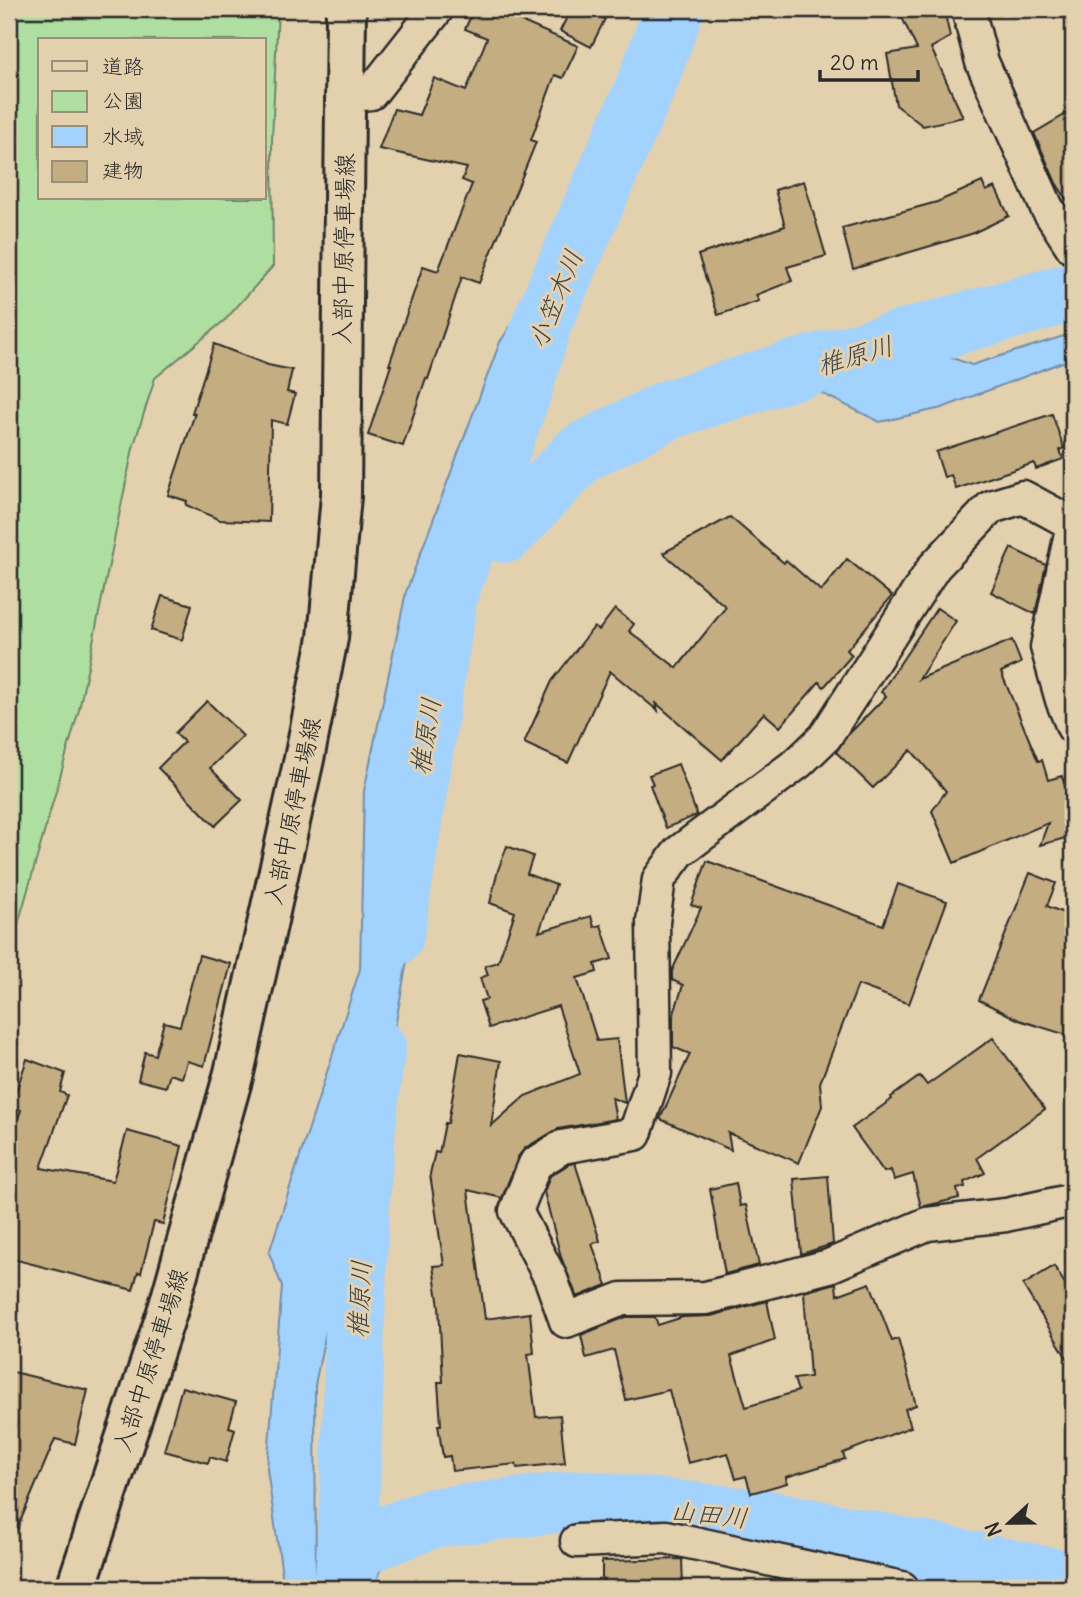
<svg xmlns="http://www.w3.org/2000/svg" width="1082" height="1597" font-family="Delius,'Klee One',sans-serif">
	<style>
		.green { fill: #aedfa0; stroke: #6c8566; stroke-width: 2; fill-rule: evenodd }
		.water { fill: #a2d2fe; stroke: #728faa; stroke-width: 2 }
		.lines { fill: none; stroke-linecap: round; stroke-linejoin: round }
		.river { stroke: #a2d2fe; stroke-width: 60 }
		.building { fill: #c4ad81; stroke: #2b2b2b; stroke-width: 2 }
		.street-casing { stroke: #2b2b2b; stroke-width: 37 }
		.secondary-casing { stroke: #2b2b2b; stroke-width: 44 }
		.street { stroke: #e3d1ae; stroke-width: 32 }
		.secondary { stroke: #e3d1ae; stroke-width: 38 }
		.labels { text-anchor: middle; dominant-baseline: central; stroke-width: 6; stroke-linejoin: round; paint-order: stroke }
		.street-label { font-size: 24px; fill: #2b2b2b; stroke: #e3d1ae }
		.water-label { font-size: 26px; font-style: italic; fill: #3d444b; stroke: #e3d1ae }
	</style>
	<rect width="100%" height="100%" fill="#e3d1ae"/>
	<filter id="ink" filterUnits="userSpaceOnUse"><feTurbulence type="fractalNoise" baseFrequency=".0143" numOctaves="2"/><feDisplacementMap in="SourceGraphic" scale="14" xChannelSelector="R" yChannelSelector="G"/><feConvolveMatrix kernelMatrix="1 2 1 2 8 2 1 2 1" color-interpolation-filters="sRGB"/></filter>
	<g filter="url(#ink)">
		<!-- green -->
		<path class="green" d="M9,9H278L272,139L273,266L226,319L155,378L133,448L79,710L9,956ZM40,40H264V198H40Z"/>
		<!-- water -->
		<g class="water">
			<path d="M572,232L512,346L485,423V437L451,551L504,519L664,394L777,359L869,373L924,348L972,365L1073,333V358L942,408L880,422L807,386L683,400L607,446L519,528L435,613L410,683L418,697L399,792L401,845L420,877L416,912L395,1027L356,1168V1209L332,1300L315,1385L316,1588H284L267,1469L282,1286L269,1253L360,969L364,791L406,592L500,342Z"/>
			<path d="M406,1529L405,1553L383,1561L375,1588H357V1565Z"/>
		</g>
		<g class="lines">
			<!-- river -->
			<g class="river">
				<path d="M505,533L581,453L668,410L784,373L1073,292"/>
				<path d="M394,936L448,594L523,388L542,323L648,81L674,9"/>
				<path d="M347,1551L432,1518L581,1500L768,1520L1073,1582"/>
				<path d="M344,1588C359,1409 348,1226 376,1048"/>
			</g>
		</g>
		<!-- building -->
		<g class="building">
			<path d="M474,9H493L578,46L563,78L555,75L531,140L536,142L479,283L462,277L428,379L426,378L403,446L368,435L391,365H389L423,266L438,271L472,184L462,180L467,168L379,149L394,109L419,115L434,78L466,91L487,38L465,29Z"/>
			<path d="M571,9H584L605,19L591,47L560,31Z"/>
			<path d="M898,9H944L950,37L931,48L963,117L923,126L896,105L887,54L917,49Z"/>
			<path d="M1073,110V209L1056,183L1034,133Z"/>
			<path d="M804,181L826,256L787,267L792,281L756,295L759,301L718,315L698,255L785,226L775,190Z"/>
			<path d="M982,182L986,191L995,187L1009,216L971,234L853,269L842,228L937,202Z"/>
			<path d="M214,344L268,365L292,370L287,392L295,394L287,424L271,420L269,522L220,520L186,505L187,501L168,495L195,413H192Z"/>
			<path d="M1052,414L1064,448L1060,450L1063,459L1036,469L1034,463L956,489L951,475L944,477L936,452Z"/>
			<path d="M730,517L784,563L786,560L821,591L847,559L892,596L847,650L852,655L824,687L819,682L780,727L764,713L722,760L656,703L658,711L610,671L568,763L524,743L552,681L594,627L599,630L615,609L634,624L629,631L677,668L726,607L663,553Z"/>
			<path d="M1011,548L1046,565L1035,614L991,592Z"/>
			<path d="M162,596L192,605L182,640L151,630Z"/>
			<path d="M937,608L956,621L919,679L1012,640L1021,663L1001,672L1038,761L1042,760L1048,780L1062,776L1064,783L1071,764L1073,765V836L1040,845L1048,823L954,863L932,811L946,791L911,750L873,788L836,752L847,736L886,696L881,692Z"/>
			<path d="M207,701L243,736L210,768L242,800L215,826L158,768L184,742L175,733Z"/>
			<path d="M678,764L697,815L666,828L650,785L653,784L649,775Z"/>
			<path d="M507,846L533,856L527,874L556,885L539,932L591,916L594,927L601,925L612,959L595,964L597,972L577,978L597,1041L617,1039L625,1103L612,1098L616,1119L558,1129L525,1148L518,1157L502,1198L468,1190L485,1319L530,1313L534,1353L528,1354L536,1417L560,1415L565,1463L517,1468L516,1464L452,1471L450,1456L443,1457L438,1425H441L438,1382H443L439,1307L433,1266L444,1265L430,1174L435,1152L439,1153L445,1123H448L460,1053L501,1061L491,1126L525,1096L580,1074L558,1006L489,1028L480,1001L487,999L480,978L488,975L485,966L498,962L515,912L490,903L498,870Z"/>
			<path d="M707,861L883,925L898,884L947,901L909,1004L858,985L820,1083L822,1106L799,1163L728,1133L731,1150L660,1119L690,1054L673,1047V1017L683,985L672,980V971L701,908L691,905Z"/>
			<path d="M1030,873L1056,883L1047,906L1073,917V1037L1019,1020L979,1000Z"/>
			<path d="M199,955L231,964L204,1066L187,1061L182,1078L170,1074L166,1087L138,1080L145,1052L155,1055L164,1022L180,1026Z"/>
			<path d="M993,1038L1045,1109L977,1158L985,1173L964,1182L965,1187L957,1189L959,1198L921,1207L913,1174L894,1180L891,1170L884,1172L852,1128L892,1099L891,1097L920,1076L927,1085Z"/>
			<path d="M27,1059L65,1073L60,1092L67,1095L41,1168L113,1181L127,1131L182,1146L163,1224L154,1222L141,1273L138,1272L133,1290L9,1258V1145L21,1110L11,1106Z"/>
			<path d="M575,1163L600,1241L592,1244L607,1285L577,1297L561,1257L544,1192L550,1176L569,1164Z"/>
			<path d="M828,1176L833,1244L801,1254L794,1179Z"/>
			<path d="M736,1183L740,1206L746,1205L759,1265L725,1274L710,1189Z"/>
			<path d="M1054,1266L1073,1297V1368L1023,1285Z"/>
			<path d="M836,1283L837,1295L870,1283L892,1341L898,1339L916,1405L905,1409L911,1427L843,1453L845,1459L786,1477L787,1483L751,1493L746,1476L736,1479L728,1453L688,1463L669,1390L626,1400L614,1350L586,1358L581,1335L626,1317H655L658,1325L683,1317L711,1316L767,1301L775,1340L731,1356L746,1407L798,1391L794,1379L810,1377L804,1292Z"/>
			<path d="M9,1371L88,1390L75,1444L55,1439L9,1548Z"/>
			<path d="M182,1387L236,1402L229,1427L235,1429L226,1462L210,1457L208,1463L164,1451Z"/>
			<path d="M682,1559L683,1588H602V1561Z"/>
		</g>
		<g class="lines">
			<!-- street casing -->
			<g class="street-casing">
				<g id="street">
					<path d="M968,9L982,62L1047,208L1073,248"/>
					<path d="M346,96L371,93L437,9"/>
					<path d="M1073,524L1023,497L991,507L934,567L825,737L799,762L679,852L659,879L653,922L655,1073L635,1134L562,1147L535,1164L516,1211L551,1279L566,1321L622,1299L706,1298L829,1266L927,1224L1006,1215L1073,1200"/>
					<path d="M1073,524L1047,647L1062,700L1073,727"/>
					<path d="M577,1541L666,1537L902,1588"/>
				</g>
			</g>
			<!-- secondary casing -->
			<g class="secondary-casing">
				<path id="secondary" d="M76,1588L168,1309L234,1073L304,759L328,638L341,496L346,9"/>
			</g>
			<!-- street -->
			<use href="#street" class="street"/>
			<!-- secondary -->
			<use href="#secondary" class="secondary"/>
		</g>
	</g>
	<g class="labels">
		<!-- street labels -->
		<g class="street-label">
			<text transform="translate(343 249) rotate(-89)">入部中原停車場線</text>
			<text transform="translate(292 811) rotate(-78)">入部中原停車場線</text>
			<text transform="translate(150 1360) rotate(-72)">入部中原停車場線</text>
		</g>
		<!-- water labels -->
		<g class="water-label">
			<text transform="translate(555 299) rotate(-68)">小笠木川</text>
			<text transform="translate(855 355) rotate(-16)">椎原川</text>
			<text transform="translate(425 736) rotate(-81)">椎原川</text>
			<text transform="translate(359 1299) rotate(-87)">椎原川</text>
			<text transform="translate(709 1514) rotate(6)">山田川</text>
		</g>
	</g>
	<!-- margin -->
	<rect width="1082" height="1597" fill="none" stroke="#e3d1ae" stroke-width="35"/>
	<rect x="18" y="18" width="1047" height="1562" fill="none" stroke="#2b2b2b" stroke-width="2.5" filter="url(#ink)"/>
	<!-- legend -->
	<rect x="38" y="38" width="228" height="161" fill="#e3d1ae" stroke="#998f7a" stroke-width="2"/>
	<rect x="52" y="61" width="35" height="10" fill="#e3d1ae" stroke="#998f7a" stroke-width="2"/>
	<text x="102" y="74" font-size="21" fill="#2b2b2b">道路</text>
	<rect x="52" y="91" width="35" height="21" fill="#aedfa0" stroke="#998f7a" stroke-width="2"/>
	<text x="102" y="108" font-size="21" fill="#2b2b2b">公園</text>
	<rect x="52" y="126" width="35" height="21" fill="#a2d2fe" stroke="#998f7a" stroke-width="2"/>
	<text x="102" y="144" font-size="21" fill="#2b2b2b">水域</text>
	<rect x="52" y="161" width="35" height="21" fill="#c4ad81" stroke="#998f7a" stroke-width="2"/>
	<text x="102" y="178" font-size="21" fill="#2b2b2b">建物</text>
	<!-- north arrow -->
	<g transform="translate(1009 1523) rotate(248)" stroke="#e3d1ae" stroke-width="5" paint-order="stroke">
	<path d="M0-5L12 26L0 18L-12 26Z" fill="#2b2b2b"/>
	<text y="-10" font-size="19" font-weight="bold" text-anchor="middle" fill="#2b2b2b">N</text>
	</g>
	<!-- scale -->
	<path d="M820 70v10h98v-10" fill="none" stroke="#2b2b2b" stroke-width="3.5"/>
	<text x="830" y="70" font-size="21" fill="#2b2b2b" stroke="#e3d1ae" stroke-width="5" paint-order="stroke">20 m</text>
</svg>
